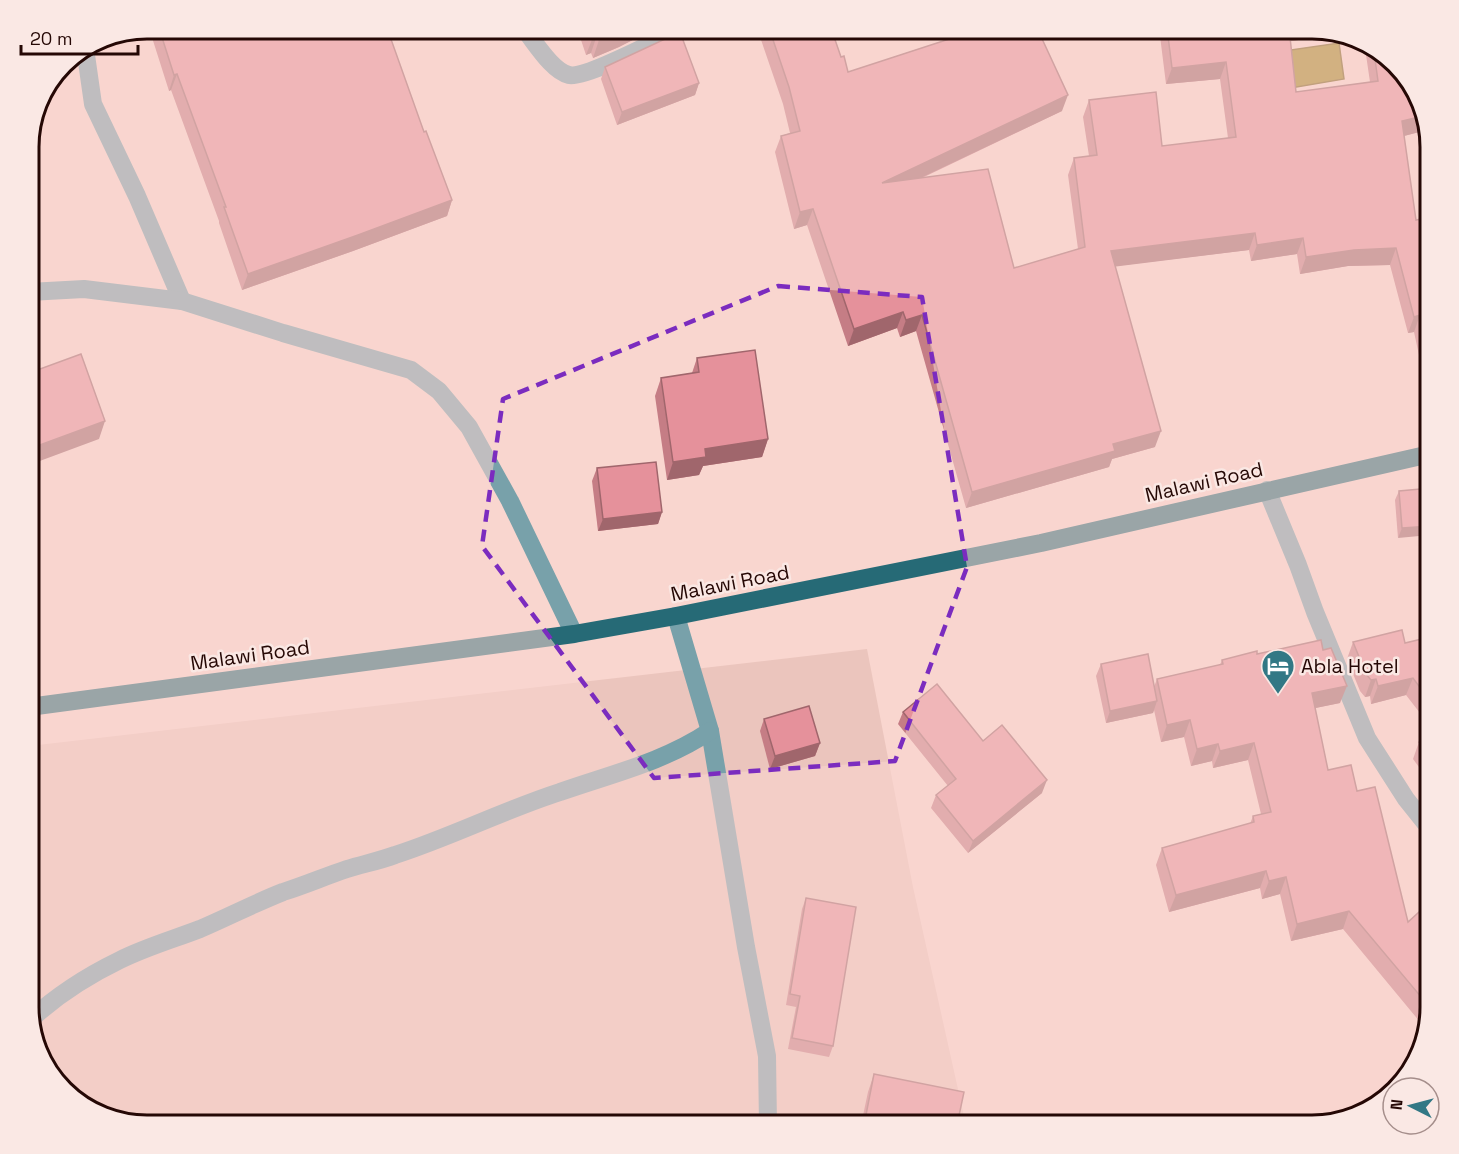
<svg xmlns="http://www.w3.org/2000/svg" width="1459" height="1154" font-family="'Space Grotesk',sans-serif">
	<style>
		.built { fill: #ebc5bd }
		.water { fill: #a38623; stroke: #7d601a; stroke-width: 1.5 }
		.lines { fill: none; stroke-linecap: round; stroke-linejoin: round }
		.lane { stroke: #78a1aa; stroke-width: 18 }
		.street { stroke: #78a1aa; stroke-width: 18 }
		.primary { stroke: #266a76; stroke-width: 18 }
		.wall { fill: #c57d85 }
		.shaded-wall { fill: #a0666c }
		.building { fill: #e5919b; stroke: #a0666c; stroke-width: 1.5 }
		.marked { fill: none; stroke: #7b2cbf; stroke-width: 4.5; stroke-dasharray: 12 8; stroke-linejoin: round }
		.labels { text-anchor: middle; dominant-baseline: central; stroke-width: 5; stroke-linejoin: round; paint-order: stroke }
		.street-label { font-size: 20px; fill: #250805; stroke: #fae8e4 }
		.poi-label { font-size: 20px; fill: #250805; stroke: #fae8e4; text-anchor: start }
		.rim { fill: none; stroke: #250805; stroke-width: 3 }
	</style>
	<rect width="100%" height="100%" fill="#f9d6cf"/>
	<!-- built -->
	<path class="built" d="M867,649L913,887L966,1125H146L69,1096L41,1059L29,1015V746Z"/>
	<!-- water -->
	<path class="water" d="M1339,43L1344,79L1261,93L1256,55Z"/>
	<g class="lines">
		<!-- lane -->
		<g class="lane">
			<path d="M1267,490L1298,565L1315,612L1367,738L1406,799L1430,829"/>
			<path d="M676,616L710,731L746,947L767,1056L768,1125"/>
			<path d="M30,1020C55,997 89,975 120,960C146,947 174,939 200,929C228,917 255,903 283,892C305,885 326,876 347,869C363,864 379,861 395,855C451,837 504,810 560,792C611,774 664,762 710,731"/>
		</g>
		<!-- street -->
		<g class="street">
			<path d="M524,29C535,42 552,71 569,75C585,79 662,38 681,29"/>
			<path d="M85,48L93,104L137,196L182,301"/>
			<path d="M29,292L84,289L182,301L283,333L411,370L439,391L469,427L510,501L574,634"/>
		</g>
		<!-- primary -->
		<path class="primary" d="M29,707L574,634L676,616L1041,543L1430,454"/>
	</g>
	<!-- wall -->
	<g class="wall">
		<path d="M149,28H387L424,132L452,200L447,216L353,251L242,290L219,223V221L171,90L169,91Z"/>
		<path d="M577,28H656L619,47L593,58L591,53L586,55Z"/>
		<path d="M761,28H831L841,57L848,72L982,28H1037L1062,111L922,178L1014,268L1078,249L1068,175L1074,158L1089,156L1083,117L1089,100L1162,146L1228,138L1220,79L1166,84L1159,28H1313L1332,36L1290,41L1296,92L1370,82L1365,48L1390,58L1418,95L1427,130L1404,136L1431,367L1422,369L1414,332L1408,333L1390,265L1348,266L1300,274L1297,254L1251,261L1249,250L1115,266L1155,447L1112,459L1109,467L966,508L916,331L900,337L897,328L848,346L807,225L794,229L775,152L781,136L790,133L783,104L759,34Z"/>
		<path d="M605,67L699,83L695,95L617,125L601,79Z"/>
		<path d="M697,358L768,439L762,457L703,466L699,475L667,480L655,396L661,378L692,373Z"/>
		<path d="M597,468L662,512L658,524L598,531L592,481Z"/>
		<path d="M1431,488L1398,538L1395,500L1399,491Z"/>
		<path d="M1430,637V726L1406,695L1371,704L1370,696L1365,697L1360,691L1347,659L1353,642L1405,643Z"/>
		<path d="M1323,650L1340,703L1315,708L1328,770L1357,791L1408,922L1430,1008L1420,1022L1343,929L1291,941L1280,894L1262,899L1260,888L1169,912L1156,865L1162,848L1250,824L1253,816L1261,814L1248,760L1213,768L1212,761L1191,766L1184,737L1161,742L1154,710L1153,713L1106,723L1096,676L1101,664L1154,687L1157,679L1220,665L1222,660L1257,654Z"/>
		<path d="M903,712L983,741L1042,793L968,853L931,808L936,795L948,786L898,724Z"/>
		<path d="M764,719L820,743L815,756L770,769L760,731Z"/>
		<path d="M1430,733V782L1413,759L1419,742Z"/>
		<path d="M806,898L833,1046L829,1057L788,1049L796,1007L786,1005L802,909Z"/>
		<path d="M874,1074L957,1125H861L868,1092Z"/>
	</g>
	<!-- shaded-wall -->
	<g class="shaded-wall">
		<path d="M627,28H656L619,47L593,58L599,40Z"/>
		<path d="M1287,28H1313L1332,36L1282,42Z"/>
		<path d="M597,35L591,53L586,55L593,37Z"/>
		<path d="M1226,62L1220,79L1166,84L1172,68Z"/>
		<path d="M177,74L171,90L169,91L174,75Z"/>
		<path d="M699,83L695,95L617,125L622,112Z"/>
		<path d="M1068,95L1062,111L876,199L882,183Z"/>
		<path d="M1423,116L1427,130L1396,138L1402,121Z"/>
		<path d="M452,200L447,216L353,251L242,290L248,274Z"/>
		<path d="M813,209L807,225L794,229L800,212Z"/>
		<path d="M38,233L31,251H29V236Z"/>
		<path d="M1255,233L1249,250L1104,268L1111,251Z"/>
		<path d="M1303,238L1297,254L1251,261L1257,245Z"/>
		<path d="M1396,248L1390,265L1348,266L1300,274L1306,257L1354,250Z"/>
		<path d="M903,312L897,328L848,346L854,329Z"/>
		<path d="M922,315L916,331L900,337L906,320Z"/>
		<path d="M1420,315L1414,332L1408,333L1414,317Z"/>
		<path d="M1431,352V367L1422,369L1428,353Z"/>
		<path d="M105,421L99,439L29,465V449Z"/>
		<path d="M1161,431L1155,447L1112,459L1109,467L966,508L972,492L1113,444Z"/>
		<path d="M768,439L762,457L703,466L699,475L667,480L673,462L705,449Z"/>
		<path d="M662,512L658,524L598,531L603,519Z"/>
		<path d="M1431,526L1430,535L1398,538L1402,528Z"/>
		<path d="M1413,678L1406,695L1371,704L1378,686Z"/>
		<path d="M1376,679L1370,696L1365,697L1371,680Z"/>
		<path d="M1347,686L1340,703L1306,710L1312,693Z"/>
		<path d="M1157,701L1153,713L1106,723L1110,711Z"/>
		<path d="M1190,720L1184,737L1161,742L1167,725Z"/>
		<path d="M820,743L815,756L770,769L775,756Z"/>
		<path d="M1254,743L1248,760L1213,768L1220,751Z"/>
		<path d="M1218,744L1212,761L1191,766L1197,749Z"/>
		<path d="M1047,780L1042,793L968,853L973,841Z"/>
		<path d="M1266,871L1260,888L1169,912L1176,895Z"/>
		<path d="M1286,877L1280,894L1262,899L1269,881Z"/>
		<path d="M1349,911L1343,929L1291,941L1297,924Z"/>
		<path d="M1430,1001V1008L1428,1015L1420,1022L1427,1004Z"/>
	</g>
	<!-- building -->
	<g class="building">
		<path d="M159,28H387L424,132L426,131L452,200L358,235L248,274L224,207H226L177,74L174,75Z"/>
		<path d="M589,28H627L599,40L597,35L593,37Z"/>
		<path d="M769,28H831L841,57L844,56L848,72L983,28H1037L1068,95L882,183L988,169L1014,268L1085,247L1074,158L1097,155L1089,100L1156,92L1162,146L1236,137L1226,62L1172,68L1167,28H1289L1296,92L1378,81L1374,52L1390,58L1418,95L1423,116L1402,121L1416,220L1431,217V352L1428,353L1420,315L1414,317L1396,248L1354,250L1306,257L1303,238L1257,245L1255,233L1111,251L1161,431L1113,444L1115,451L972,492L922,315L906,320L903,312L854,329L813,209L800,212L781,136L800,131L789,87Z"/>
		<path d="M680,32L699,83L622,112L605,67Z"/>
		<path d="M29,209L38,233L29,236Z"/>
		<path d="M755,350L768,439L705,449L706,457L673,462L661,378L699,372L697,358Z"/>
		<path d="M81,354L105,421L29,449V373Z"/>
		<path d="M656,462L662,512L603,519L597,468Z"/>
		<path d="M1431,488V526L1402,528L1399,491Z"/>
		<path d="M1402,630L1405,643L1430,637V701L1413,678L1378,686L1376,679L1371,680L1366,674L1353,642Z"/>
		<path d="M1321,640L1323,650L1331,648L1347,686L1312,693L1328,770L1351,765L1357,791L1375,787L1408,922L1430,902V1001L1427,1004L1349,911L1297,924L1286,877L1269,881L1266,871L1176,895L1162,848L1254,822L1253,816L1271,812L1254,743L1220,751L1218,744L1197,749L1190,720L1167,725L1157,679L1223,664L1222,660L1257,651V654Z"/>
		<path d="M1148,654L1157,701L1110,711L1101,664Z"/>
		<path d="M937,684L983,741L1002,725L1047,780L973,841L936,795L956,779L903,712Z"/>
		<path d="M809,706L820,743L775,756L764,719Z"/>
		<path d="M1430,733V756L1419,742Z"/>
		<path d="M806,898L856,907L833,1046L792,1038L800,996L790,994Z"/>
		<path d="M874,1074L964,1092L957,1125H864Z"/>
	</g>
	<!-- marked area -->
	<path d="M0 0H1459V1154H0ZM778,286L922,297L967,567L895,761L654,778L482,546L503,399Z" fill="#f9d6cf" fill-opacity=".55" fill-rule="evenodd"/>
	<path class="marked" d="M778,286L922,297L967,567L895,761L654,778L482,546L503,399Z"/>
	<!-- icons -->
	<defs>
		<g id="hotel-pin" transform="scale(1.725)"><path d="M0 17L-7.5 6A9.5 9.5 0 1 1 7.5 6Z" fill="#327885" stroke="#fae8e4"/><path d="M-6-4.5h1.5V1H6V5H4.5V3h-9V5H-6ZM-4 0a1.8 1.8 0 1 1 3.6 0ZM.5 0V-2.5h3Q6-2.5 6 0Z" fill="#fff"/></g>
	</defs>
	<g fill-rule="evenodd">
		<use href="#hotel-pin" x="1278" y="666"/>
	</g>
	<g class="labels">
		<!-- street labels -->
		<g class="street-label">
			<text transform="translate(1204 482) rotate(-13)">Malawi Road</text>
			<text transform="translate(730 583) rotate(-11)">Malawi Road</text>
			<text transform="translate(250 655) rotate(-8)">Malawi Road</text>
		</g>
		<!-- poi labels -->
		<g class="poi-label">
			<text x="1301" y="666">Abla Hotel</text>
		</g>
	</g>
	<!-- crop -->
	<path d="M0 0H1459V1154H0ZM147 39H1312A108 108 0 0 1 1420 147V1007A108 108 0 0 1 1312 1115H147A108 108 0 0 1 39 1007V147A108 108 0 0 1 147 39Z" fill="#fae8e4" fill-rule="evenodd"/>
	<path class="rim" d="M147 39H1312A108 108 0 0 1 1420 147V1007A108 108 0 0 1 1312 1115H147A108 108 0 0 1 39 1007V147A108 108 0 0 1 147 39Z"/>
	<!-- north arrow -->
	<g transform="translate(1411 1106) rotate(276)"><circle r="28" fill="#fae8e4" stroke="#a58e8b" stroke-width="1.5"/>
	<path d="M0-4.5L10 22L0 15L-10 22Z" fill="#327885"/>
	<text y="-9" font-size="16" font-weight="bold" text-anchor="middle" fill="#250805">N</text>
	</g>
	<!-- scale -->
	<path d="M21 45v9h117v-9" fill="none" stroke="#250805" stroke-width="3"/>
	<text x="30" y="45" font-size="18" fill="#250805" stroke="#fae8e4" stroke-width="4.5" paint-order="stroke">20 m</text>
</svg>
